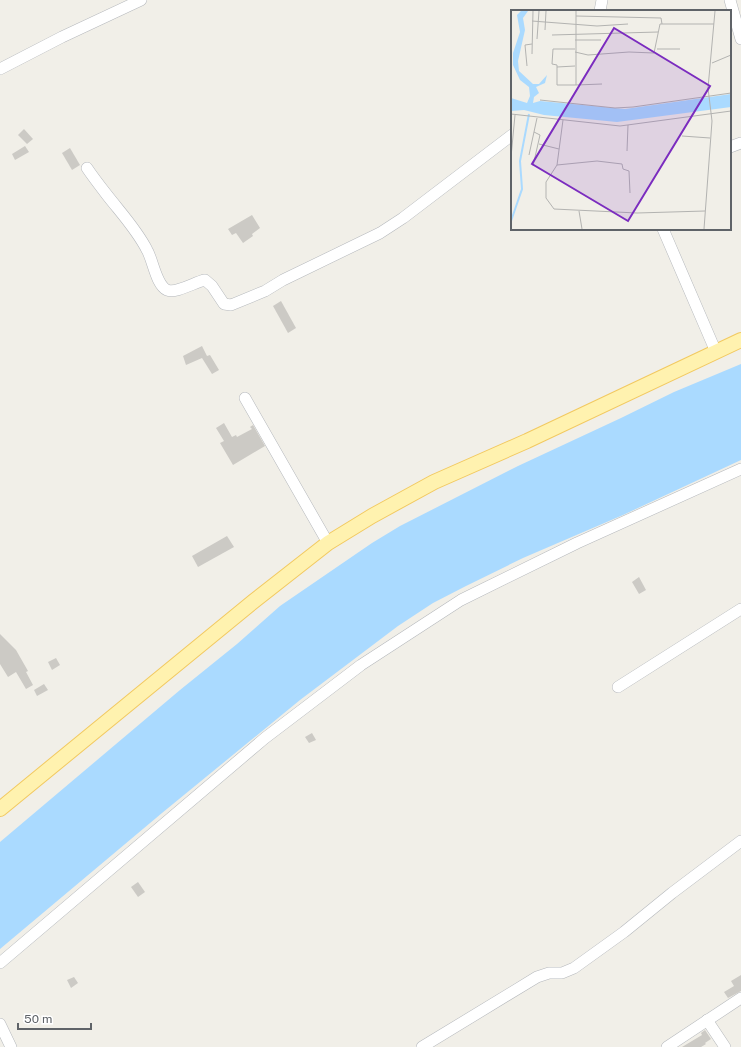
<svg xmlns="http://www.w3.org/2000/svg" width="741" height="1047" font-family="'Public Sans',sans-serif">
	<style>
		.water { fill: #aadaff }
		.building { fill: #cccac5 }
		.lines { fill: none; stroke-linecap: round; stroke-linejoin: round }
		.minor-casing { stroke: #b5b8bc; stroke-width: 12 }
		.major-casing { stroke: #f2c960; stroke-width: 16 }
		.minor { stroke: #fff; stroke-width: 11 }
		.major { stroke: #fff2af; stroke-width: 14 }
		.inset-river { fill: none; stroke: #aadaff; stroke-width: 2 }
		.inset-road { fill: none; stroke: #b3b3b1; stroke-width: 1 }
		.view { fill: #7b2cbf; fill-opacity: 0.15; stroke: #7b2cbf; stroke-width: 2 }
		.inset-edge { fill: none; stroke: #5f6368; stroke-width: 2 }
	</style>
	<rect width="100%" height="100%" fill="#f1efe8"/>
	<!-- water -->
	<path class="water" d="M741,364V460L623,515L523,558L466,586L433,603L398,626L300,700L162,813L0,949V842L180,690L237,644L280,606L372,543L400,526L518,466L621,418L674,392Z"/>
	<!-- building -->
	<g class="building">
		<path d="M24,129L33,139L27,144L18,135Z"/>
		<path d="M25,146L29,152L15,160L12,154Z"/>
		<path d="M70,148L80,165L72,170L62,153Z"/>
		<path d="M252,215L260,228L252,234L253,236L243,243L236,233L232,235L228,229Z"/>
		<path d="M281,301L296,328L288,333L273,306Z"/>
		<path d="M202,346L207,356L210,355L219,370L212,374L202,358L186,365L183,356Z"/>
		<path d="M224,423L232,437L236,435L237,437L252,429L250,427L253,425L265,446L233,465L220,443L224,441L216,428Z"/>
		<path d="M227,536L234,547L198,567L192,556Z"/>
		<path d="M639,577L646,590L639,594L632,582Z"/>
		<path d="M0,634L16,650L28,671L26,672L33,685L26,689L16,672L8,677L0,664Z"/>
		<path d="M56,658L60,665L52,670L48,662Z"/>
		<path d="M44,684L48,690L37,696L34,690Z"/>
		<path d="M312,733L316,740L309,743L305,737Z"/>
		<path d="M138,882L145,892L138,897L131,887Z"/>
		<path d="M741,975V991L728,998L724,992L734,986L731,981Z"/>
		<path d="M74,977L78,983L71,988L67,980Z"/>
		<path d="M705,1030L711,1039L705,1043L706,1044L701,1047H682L702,1035L701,1033Z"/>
	</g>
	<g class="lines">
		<!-- minor casing -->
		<g class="minor-casing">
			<g id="minor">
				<path d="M730,0L741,39"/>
				<path d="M600,11L602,0"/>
				<path d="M0,69L62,37L141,0"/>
				<path d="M730,147L741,143"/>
				<path d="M87,168C93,177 100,186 107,195C121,213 137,230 147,250C153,260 156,285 167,290C176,294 195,282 205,280L212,286L224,304L231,305L265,291L283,280L380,233L403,218L512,135"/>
				<path d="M663,229L716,352"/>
				<path d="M245,398L328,543"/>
				<path d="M618,687L741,609"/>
				<path d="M0,963L265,738L361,665L461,600L577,543L741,469"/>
				<path d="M707,1020L725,1047"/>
				<path d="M0,1024L11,1047"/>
				<path d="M422,1047L537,977L549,973H562L574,968L624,932L672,893L741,841"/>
				<path d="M667,1047L741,998"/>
			</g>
		</g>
		<!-- major casing -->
		<g class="major-casing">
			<path id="major" d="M0,809L254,601L328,543L372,516L434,482L527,441L741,340"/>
		</g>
		<!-- minor -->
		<use href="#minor" class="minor"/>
		<!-- major -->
		<use href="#major" class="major"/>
	</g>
	<!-- overview -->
	<g transform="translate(511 10)">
		<rect width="220" height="220" fill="#f1efe8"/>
		<path d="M10,1H17L12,8L14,20L7,51L8,61L22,74H28L36,65L34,73L25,77L28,83L23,87L22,93L29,91L114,99L220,84V97L106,112L33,105L13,100L0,101V88L16,93L19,86L18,77L9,70L2,55V43L9,22L6,5Z" fill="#aadaff"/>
		<path class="inset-river" d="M0,211L11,179L9,151L18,104"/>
		<path class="inset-road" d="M65,1V75L91,74M65,6L150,8L151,14M21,11L86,16L117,14M34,20L35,1M41,25L147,22M26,29L28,1M64,30H90M64,39H42L41,54L46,55V75H65M146,39H169M64,42L77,45L118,42L143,43L149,14H203M21,44L22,1M201,53L220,45M16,56L14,35L21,34M46,57L64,56M29,90L104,98L122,97L220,83M0,104L109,116L220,101M52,110L46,155L35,172V188L43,199L126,203L194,201M171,126L199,128M28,134L48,139M116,141L117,115M18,145L26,108M0,147L4,105M46,155L86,151L111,154L112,159L118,161L119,183M22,156L29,125L23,122M68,201L71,219M193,219L201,111L197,78L204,1"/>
		<path class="view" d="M103,18L199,76L117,211L21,154Z"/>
		<rect width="220" height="220" class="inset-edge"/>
	</g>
	<!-- scale -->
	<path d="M18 1023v6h73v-6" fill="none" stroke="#5f6368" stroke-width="2"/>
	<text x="24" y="1023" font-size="12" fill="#5f6368" stroke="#ffffff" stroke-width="3" paint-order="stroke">50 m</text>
</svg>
